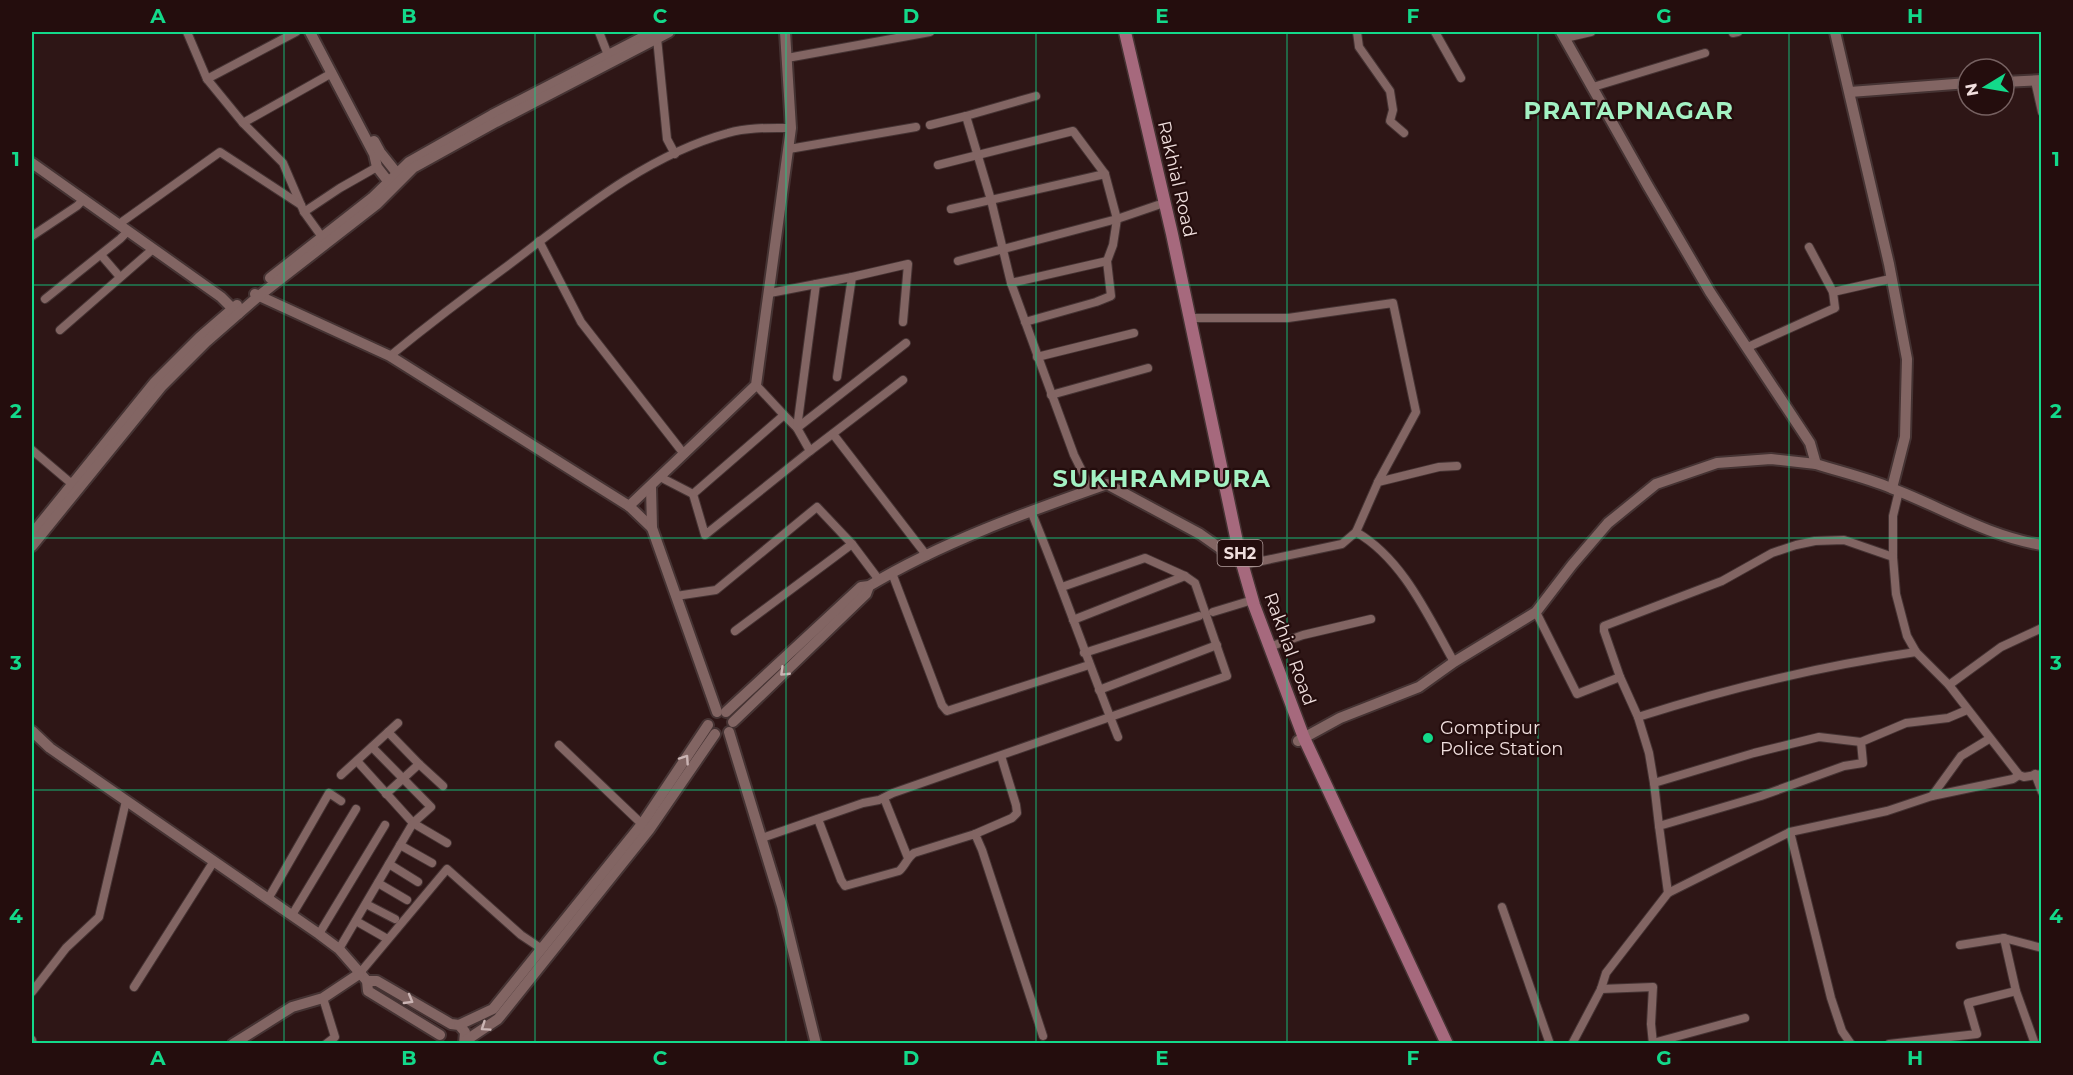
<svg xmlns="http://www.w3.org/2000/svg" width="2073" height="1075" font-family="Montserrat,sans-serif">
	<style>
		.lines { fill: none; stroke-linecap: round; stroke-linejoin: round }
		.street-casing { stroke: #453333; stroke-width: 10 }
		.secondary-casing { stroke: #453333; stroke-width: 14 }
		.primary-casing { stroke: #453333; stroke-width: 15 }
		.street { stroke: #826563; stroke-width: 8 }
		.secondary { stroke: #826563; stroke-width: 10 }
		.primary { stroke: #a6697d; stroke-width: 12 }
		.oneway { stroke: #cab4b3 }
		.grid { fill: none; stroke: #13d98a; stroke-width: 1.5; stroke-opacity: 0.55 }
		.poi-dot { fill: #13d98a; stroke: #240d0d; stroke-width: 2 }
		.labels { text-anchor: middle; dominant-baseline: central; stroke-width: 4.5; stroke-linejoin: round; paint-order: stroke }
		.shield { fill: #240d0d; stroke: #b3a09f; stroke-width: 1.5 }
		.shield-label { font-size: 16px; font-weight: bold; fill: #f0dfde }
		.street-label { font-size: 18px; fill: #f0dfde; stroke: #240d0d }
		.poi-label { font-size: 18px; fill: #f0dfde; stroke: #240d0d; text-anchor: start }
		.district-label { font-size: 24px; font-weight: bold; letter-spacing: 1.5px; fill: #a3f1c3; stroke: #240d0d }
		.neatline { fill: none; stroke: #13d98a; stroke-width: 2 }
		.grid-label { font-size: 20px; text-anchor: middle; font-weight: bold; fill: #13d98a }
	</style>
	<rect width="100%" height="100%" fill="#2e1616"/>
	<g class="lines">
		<!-- street casing -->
		<g class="street-casing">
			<g id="street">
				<path d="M187,32L207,79"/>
				<path d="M296,32L207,79L243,123L332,73"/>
				<path d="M599,32L608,55"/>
				<path d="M1357,32L1359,47L1390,91L1393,110L1390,121L1404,133"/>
				<path d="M1435,32L1461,78"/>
				<path d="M1733,33L1738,32"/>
				<path d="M657,38L667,139L675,154"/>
				<path d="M1565,38L1591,32"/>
				<path d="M787,58L930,32"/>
				<path d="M2035,81L2042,112"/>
				<path d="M1593,87L1705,53"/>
				<path d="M966,116L1036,96"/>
				<path d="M243,123L283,163L304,212L322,237"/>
				<path d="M930,125L966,116L991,200L1011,283L1074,455L1091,489"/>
				<path d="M789,149L916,127"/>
				<path d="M938,165L1073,131L1105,174L1117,219L1113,245L1107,261L1111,296L1096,302L1025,322"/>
				<path d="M951,209L1105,174"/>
				<path d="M304,212L340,188L377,167"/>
				<path d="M119,224L220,152L301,205"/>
				<path d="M32,236L77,206L84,199"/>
				<path d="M539,241L581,322L684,454"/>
				<path d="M101,255L120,277"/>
				<path d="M958,261L1117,219L1158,205"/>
				<path d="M1011,283L1107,261"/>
				<path d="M1833,292L1890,279"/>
				<path d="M770,293L852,277L908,264L903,322"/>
				<path d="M45,299L120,239L128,231"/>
				<path d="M1190,318H1288L1393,303L1416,412L1378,482"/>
				<path d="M60,330L153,249"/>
				<path d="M1748,347L1835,308L1833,292L1809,247"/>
				<path d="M390,356C428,325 466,296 506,267C574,216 644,156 728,133C748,127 771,128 791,128"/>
				<path d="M1037,357L1134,333"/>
				<path d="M837,377L852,277"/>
				<path d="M1051,395L1148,368"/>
				<path d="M784,415L797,428L906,343"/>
				<path d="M833,434L927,556"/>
				<path d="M32,450L72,484"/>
				<path d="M810,451L903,380"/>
				<path d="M660,477L693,494L784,415L756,385"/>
				<path d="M1899,491L1893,516V557L1896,594L1907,636L1916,652L1949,685L2019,775L2024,777L2042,774"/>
				<path d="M693,494L705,535L810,451L797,428L816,284"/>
				<path d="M1031,511C1062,586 1088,662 1118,737"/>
				<path d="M1356,532C1403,559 1428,616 1454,662"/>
				<path d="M1893,557L1844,540L1815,541L1796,545L1772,553L1722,581L1604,626V631L1620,677L1638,717C1729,688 1821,666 1916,652"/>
				<path d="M1243,565L1342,544L1356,532L1378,482L1439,467L1457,466"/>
				<path d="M892,573L942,705L947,711L1089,665"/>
				<path d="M676,596L716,590L817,507L852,544L879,580"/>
				<path d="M1213,612L1246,602"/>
				<path d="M1536,612L1577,694L1620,677"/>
				<path d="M1073,620L1185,576"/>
				<path d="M735,631L852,544"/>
				<path d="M1269,647L1303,635L1371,619"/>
				<path d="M1084,653L1199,616"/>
				<path d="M1949,685L2001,647L2042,628"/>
				<path d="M1099,690L1217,645"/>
				<path d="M1638,717L1649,753L1654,783L1754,753L1819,737L1861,742"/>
				<path d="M388,732L419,764L443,786"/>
				<path d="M559,745L645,827"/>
				<path d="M357,761L413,823L447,843"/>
				<path d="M2035,774L2042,792"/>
				<path d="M341,775L398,723"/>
				<path d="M1654,783L1659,826"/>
				<path d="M386,794L419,764"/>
				<path d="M1932,796L1961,756L1989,739"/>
				<path d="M884,798L908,858"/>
				<path d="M818,819L841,880L845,886L899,871C905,866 907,858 914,853L975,834L982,850L1043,1036"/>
				<path d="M1790,832L1831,998L1842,1031L1851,1044"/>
				<path d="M975,834L1012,818L1017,813L1016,805L1001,756"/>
				<path d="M762,838L863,803L879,800L893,793L1227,676L1195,583L1185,576L1145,558L1062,587"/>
				<path d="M400,845L432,863"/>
				<path d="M389,864L418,882"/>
				<path d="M378,883L407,900"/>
				<path d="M1668,893L1659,826L1761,796L1844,766L1863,763L1861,742L1906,723L1948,718L1967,710"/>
				<path d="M268,899L329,793L341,801"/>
				<path d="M366,904L395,919"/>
				<path d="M1502,907L1550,1044"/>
				<path d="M292,915L356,809"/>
				<path d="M356,921L384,937"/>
				<path d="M319,934L385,825"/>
				<path d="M1960,945L2004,938L2042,948"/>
				<path d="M339,949L413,823L431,807L372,747"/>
				<path d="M359,974L447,869L521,935L542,949"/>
				<path d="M134,987L214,861"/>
				<path d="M1601,989L1653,987L1651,1024L1653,1044"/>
				<path d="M2016,991L2035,1044"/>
				<path d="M32,992L66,948L99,917L126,801"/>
				<path d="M323,998L335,1037L326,1044"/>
				<path d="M32,1040L33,1044"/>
				<path d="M1653,1043L1745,1018"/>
				<path d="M1572,1044L1601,989L1606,973L1668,893L1790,832L1887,811L1932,796L2013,779L2019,775"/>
				<path d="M1889,1044L1977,1034L1968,1003L2016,991L2004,938"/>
			</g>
		</g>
		<!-- secondary casing -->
		<g class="secondary-casing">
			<g id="secondary">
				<path d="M310,32L374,154L377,167L391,185"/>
				<path d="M1561,32L1648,186L1710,292L1810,443L1816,464C1841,472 1867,478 1891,488C1941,507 1987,536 2042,545"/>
				<path d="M1835,32L1889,264L1907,359L1905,437L1892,488"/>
				<path d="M2004,82L2042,80"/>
				<path d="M1850,92L1968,83"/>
				<path d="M374,141L380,152L400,177"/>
				<path d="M32,163L221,297L238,314"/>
				<path d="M270,278L372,198L409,162L492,115L653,32"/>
				<path d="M255,294L390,356L629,506L652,528"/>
				<path d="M651,486L652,528L717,712"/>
				<path d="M629,506L756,385L791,128L785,32"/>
				<path d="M32,534L155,382L200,337L237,305"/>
				<path d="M32,546L161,387L206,342L260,295L377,204L413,168L496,122L669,32"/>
				<path d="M726,712L861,587L869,586C942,542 1027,512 1107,484L1200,534L1234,558L1240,556"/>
				<path d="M733,722L866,594L869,586"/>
				<path d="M32,731L50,748L319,934L339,949L367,981L368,991L440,1035"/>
				<path d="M729,732L782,906L816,1044"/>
				<path d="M1298,741L1340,718L1419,687L1454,662L1536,612L1572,565L1608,523L1656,484L1717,463L1771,459L1816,464"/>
				<path d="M367,981H377L451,1024L459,1025L465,1032L464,1044"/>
				<path d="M459,1025L493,1009L642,824L708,725"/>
				<path d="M465,1041L498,1019L649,830L715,734"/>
				<path d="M233,1044L292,1007L323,998L359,974"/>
			</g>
		</g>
		<!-- primary casing -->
		<g class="primary-casing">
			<path id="primary" d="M1125,32L1172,234L1240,556L1254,605L1304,738L1447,1044"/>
		</g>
		<!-- street -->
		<use href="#street" class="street"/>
		<!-- secondary -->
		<use href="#secondary" class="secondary"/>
		<!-- primary -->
		<use href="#primary" class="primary"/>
	</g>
	<!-- one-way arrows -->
	<defs><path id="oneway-chevron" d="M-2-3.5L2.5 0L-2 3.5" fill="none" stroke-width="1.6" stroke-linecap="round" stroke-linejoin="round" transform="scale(1.5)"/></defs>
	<g class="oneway">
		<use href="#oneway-chevron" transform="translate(784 672) rotate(136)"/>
		<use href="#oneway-chevron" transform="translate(685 759) rotate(-56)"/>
		<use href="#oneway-chevron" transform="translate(409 1000) rotate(30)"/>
		<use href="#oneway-chevron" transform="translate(485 1027) rotate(146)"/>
	</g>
	<!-- grid -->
	<path class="grid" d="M284,32V1044M535,32V1044M786,32V1044M1036,32V1044M1287,32V1044M1538,32V1044M1789,32V1044M32,285H2042M32,538H2042M32,790H2042"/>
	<!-- markers -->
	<circle class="poi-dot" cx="1428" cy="738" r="6"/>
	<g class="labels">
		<!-- shield labels -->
		<rect class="shield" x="1217.5" y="540" width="45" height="26" rx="4.5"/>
		<g class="shield-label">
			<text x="1240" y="553">SH2</text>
		</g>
		<!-- street labels -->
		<g class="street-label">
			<text transform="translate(1177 179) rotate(77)">Rakhial Road</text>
			<text transform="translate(1290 649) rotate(70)">Rakhial Road</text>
		</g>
		<!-- poi labels -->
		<g class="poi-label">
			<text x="1440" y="728">Gomptipur<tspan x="1440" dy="21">Police Station</tspan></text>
		</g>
		<!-- district labels -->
		<g class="district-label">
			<text x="1629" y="110">PRATAPNAGAR</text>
			<text x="1162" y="478">SUKHRAMPURA</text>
		</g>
	</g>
	<!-- border -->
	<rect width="2073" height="1075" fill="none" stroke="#240d0d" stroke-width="66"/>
	<!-- north arrow -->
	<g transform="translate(1986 87) rotate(259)"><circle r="28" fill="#240d0d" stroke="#766161" stroke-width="1.5"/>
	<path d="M0-4.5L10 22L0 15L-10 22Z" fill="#13d98a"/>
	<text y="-9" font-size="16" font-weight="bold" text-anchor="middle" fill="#f0dfde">N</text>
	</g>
	<rect x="33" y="33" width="2007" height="1009" class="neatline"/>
	<g class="grid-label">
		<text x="158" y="23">A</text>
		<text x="409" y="23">B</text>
		<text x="660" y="23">C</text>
		<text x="911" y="23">D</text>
		<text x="1162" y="23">E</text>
		<text x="1413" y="23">F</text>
		<text x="1664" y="23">G</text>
		<text x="1915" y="23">H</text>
		<text x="16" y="166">1</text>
		<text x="2056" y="166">1</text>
		<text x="16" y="418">2</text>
		<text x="2056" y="418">2</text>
		<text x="16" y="670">3</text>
		<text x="2056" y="670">3</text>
		<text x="16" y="923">4</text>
		<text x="2056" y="923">4</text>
		<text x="158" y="1065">A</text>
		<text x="409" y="1065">B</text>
		<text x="660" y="1065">C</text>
		<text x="911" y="1065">D</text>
		<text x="1162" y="1065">E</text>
		<text x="1413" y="1065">F</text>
		<text x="1664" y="1065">G</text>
		<text x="1915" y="1065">H</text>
	</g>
</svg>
